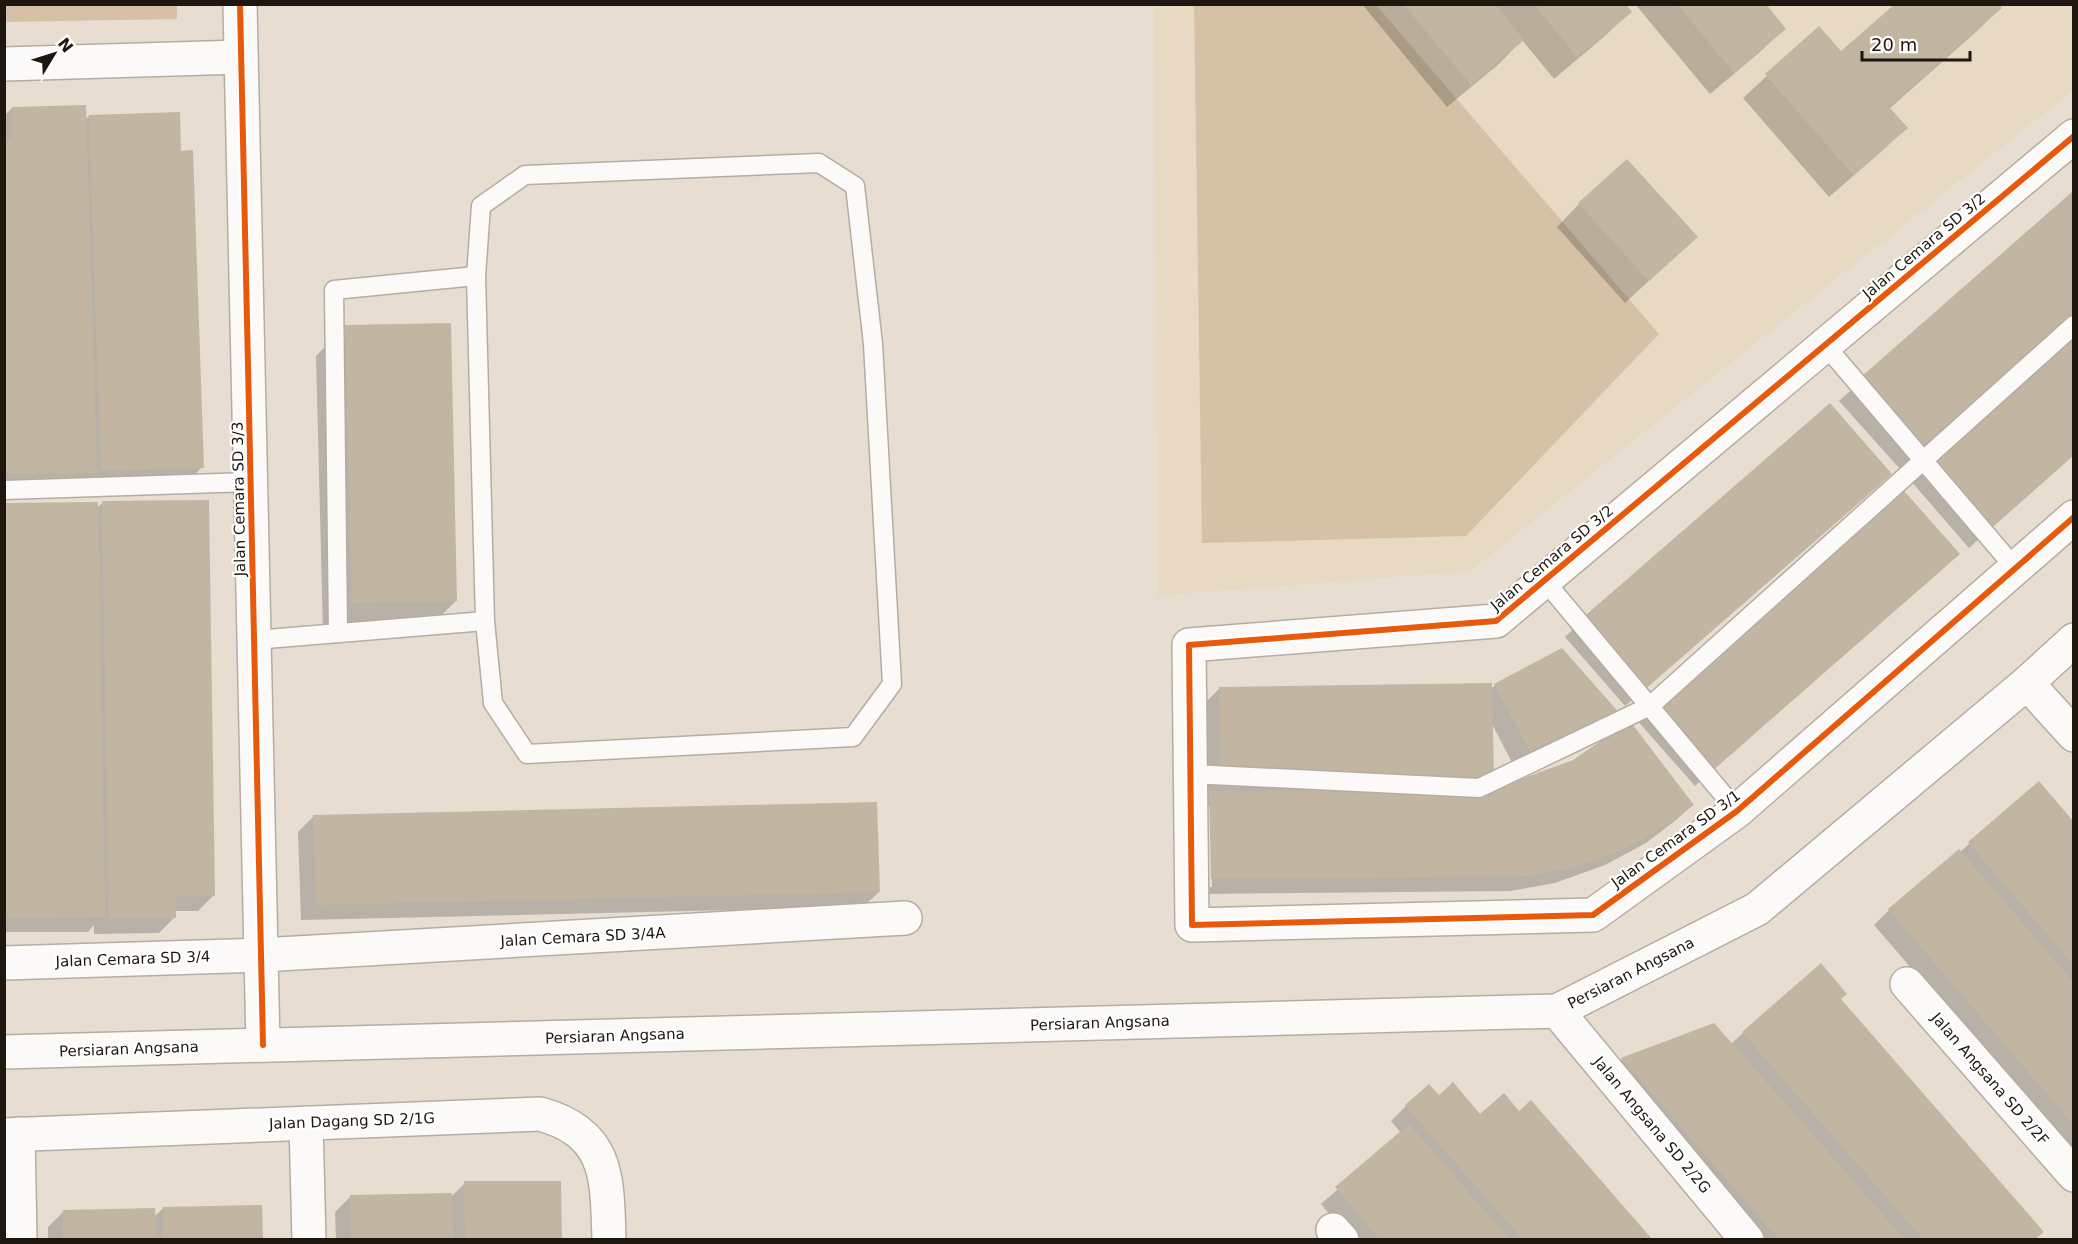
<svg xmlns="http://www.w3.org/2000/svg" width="2078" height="1244" font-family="'DejaVu Sans',sans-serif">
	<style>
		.built { fill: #e8d9c3 }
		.green { fill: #d5c2a6 }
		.shadow { fill: #0003; fill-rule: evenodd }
		.building { fill: #c2b6a3 }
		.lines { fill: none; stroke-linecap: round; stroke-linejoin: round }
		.service-casing { stroke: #b4ada3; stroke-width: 21 }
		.minor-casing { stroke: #b4ada3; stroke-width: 36 }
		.service { stroke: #fbfaf8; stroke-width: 18 }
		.minor { stroke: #fbfaf8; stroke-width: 33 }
		.cycleway-casing { stroke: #fff; stroke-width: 10 }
		.cycleway { stroke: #e8590c; stroke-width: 6 }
		.labels { text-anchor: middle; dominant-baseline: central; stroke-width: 4.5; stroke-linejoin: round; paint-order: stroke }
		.street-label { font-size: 15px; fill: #1d170f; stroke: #fff }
	</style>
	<rect width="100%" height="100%" fill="#e7ded1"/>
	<!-- built -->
	<path class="built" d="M1154,5H2073V90L1470,571L1158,596Z"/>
	<!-- green -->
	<g class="green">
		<path d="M4,5H177V19L5,22Z"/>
		<path d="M1194,5H1376L1659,334L1466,536L1202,543Z"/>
	</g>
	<!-- shadow -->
	<g class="shadow">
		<path d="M1362,4H1624L1630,12L1607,34L1554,79L1522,40L1500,63L1447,107Z"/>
		<path d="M1635,4H1764L1784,28L1761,51L1710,94Z"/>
		<path d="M2000,8L1977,31L1889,109L1906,128L1883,150L1829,197L1743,98L1819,28L1841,53Z"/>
		<path d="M12,108L85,120L89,116L180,152L202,467L187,483L4,489V116Z"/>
		<path d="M2074,192V316L1900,469L1839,401Z"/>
		<path d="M1579,204L1696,237L1625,303L1557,227Z"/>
		<path d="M345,326L456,601L426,630L323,632L316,356Z"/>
		<path d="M2074,333V455L1969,548L1910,480Z"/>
		<path d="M1874,489L1625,706L1565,637L1581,621Z"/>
		<path d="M103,502L214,895L198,911H174V918L159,933L94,934V925L88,932H4V505L97,508Z"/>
		<path d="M1958,554L1695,786L1635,718Z"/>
		<path d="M1495,685L1620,716L1519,776L1492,724V776L1510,784L1692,805L1676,820L1646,843L1605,865L1555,883L1510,891L1196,894L1204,704L1220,688L1491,689ZM1208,806H1211L1212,887H1209Z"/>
		<path d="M2038,783L2074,823V1157L1874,925L1889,910L1960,852Z"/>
		<path d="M314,816L879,892L863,907L301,920L298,832Z"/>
		<path d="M1839,999L2042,1232L2034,1240H1751L1607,1074L1622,1059L1714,1024L1731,1044L1743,1033Z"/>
		<path d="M1438,1097L1480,1116L1519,1113L1531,1102L1650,1240H1351L1321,1204L1401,1133L1391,1121L1406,1106Z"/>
		<path d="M465,1183H560L561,1240H336L335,1212L350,1197H451Z"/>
		<path d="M260,1207L261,1240H48V1227L63,1212L153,1218L163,1208Z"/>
	</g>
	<!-- building -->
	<g class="building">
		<path d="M1403,4H1495L1524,40L1471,85Z"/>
		<path d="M1534,4H1626L1632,12L1577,57Z"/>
		<path d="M1677,4H1766L1786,29L1734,73Z"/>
		<path d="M1895,4H1999L2002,8L1889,107L1908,128L1853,175L1765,74L1819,26L1841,51Z"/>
		<path d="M86,105L97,473L5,474V138H12V107Z"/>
		<path d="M180,112L181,151L193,150L204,468L101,470L89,115Z"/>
		<path d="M1627,159L1698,237L1649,281L1578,203Z"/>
		<path d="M2073,191V316L1916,455L1853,384Z"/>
		<path d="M451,323L457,601L352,603L345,325Z"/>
		<path d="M2073,331V455L1985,533L1924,464Z"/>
		<path d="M1830,403L1892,474L1642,692L1580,620Z"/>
		<path d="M1898,484L1960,554L1711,772L1649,701Z"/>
		<path d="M209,500L215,896H176V918L109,919L102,501Z"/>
		<path d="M98,502L105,917L4,918V503Z"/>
		<path d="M1562,648L1622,716L1535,761L1494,684Z"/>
		<path d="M1492,683L1494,777L1221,780L1219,687Z"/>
		<path d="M1630,721L1694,805L1663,828L1622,850L1571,868L1527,876L1211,879L1209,791L1481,789L1510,783L1573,760Z"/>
		<path d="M2039,781L2073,821V964L1968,842Z"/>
		<path d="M877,802L880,892L316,905L313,815Z"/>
		<path d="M1959,849L2073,982V1124L1888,909Z"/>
		<path d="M1821,963L1847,994L1841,999L2044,1232L2035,1239H1923L1742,1032Z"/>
		<path d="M1714,1023L1801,1121L1904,1239H1779L1621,1058Z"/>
		<path d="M1453,1082L1480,1114L1504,1093L1519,1111L1531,1100L1652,1239H1522L1405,1105L1429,1084L1439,1095Z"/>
		<path d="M1409,1124L1431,1149L1509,1239H1379L1335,1187Z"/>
		<path d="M464,1181H561L562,1239H465Z"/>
		<path d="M452,1193L453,1239H351L350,1195Z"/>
		<path d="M262,1205L263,1239H163V1207Z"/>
		<path d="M155,1208L156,1239H63V1210Z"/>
	</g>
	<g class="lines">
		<!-- service casing -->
		<g class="service-casing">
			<g id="service">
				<path d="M1825,345L2015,568"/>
				<path d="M4,490L250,482"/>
				<path d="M1544,580L1737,811"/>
				<path d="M338,633L334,290L476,276"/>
				<path d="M254,640L485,621L476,276L481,206L525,175L819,163L855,186L873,344L892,684L853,737L527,754L493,703L485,621"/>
				<path d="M1191,774L1479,788L1650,706L2074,325"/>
			</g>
		</g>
		<!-- minor casing -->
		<g class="minor-casing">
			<g id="minor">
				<path d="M240,4L263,1045"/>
				<path d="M4,64L241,57"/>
				<path d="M2074,136L1496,621L1189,645L1192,925L1593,915L1737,811L2074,517"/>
				<path d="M2027,683L2074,735"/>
				<path d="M4,963L261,955L905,918"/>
				<path d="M1907,984L2074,1175"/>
				<path d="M1557,1011L1747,1240"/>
				<path d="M4,1052L1557,1011L1757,909L2027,683L2074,640"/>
				<path d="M306,1123L309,1240"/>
				<path d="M18,1134L20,1240"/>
				<path d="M4,1135L540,1114C610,1133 607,1179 609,1240"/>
				<path d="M1333,1230L1342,1240"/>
			</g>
		</g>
		<!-- service -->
		<use href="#service" class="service"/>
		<!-- minor -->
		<use href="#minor" class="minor"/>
		<!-- cycleway casing -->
		<g class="cycleway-casing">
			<g id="cycleway">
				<path d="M240,4L263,1045"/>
				<path d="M2074,136L1496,621L1189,645L1192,925L1593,915L1737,811L2074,517"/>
			</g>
		</g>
		<!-- cycleway -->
		<use href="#cycleway" class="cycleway"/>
	</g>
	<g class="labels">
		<!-- street labels -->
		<g class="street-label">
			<text transform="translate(1924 246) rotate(-40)">Jalan Cemara SD 3/2</text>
			<text transform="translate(239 499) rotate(-91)">Jalan Cemara SD 3/3</text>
			<text transform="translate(1552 558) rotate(-40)">Jalan Cemara SD 3/2</text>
			<text transform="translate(1676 839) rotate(-36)">Jalan Cemara SD 3/1</text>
			<text transform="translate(583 937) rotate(-3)">Jalan Cemara SD 3/4A</text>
			<text transform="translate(133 959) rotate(-2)">Jalan Cemara SD 3/4</text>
			<text transform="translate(1631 973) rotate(-27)">Persiaran Angsana</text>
			<text transform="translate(1100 1023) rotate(-2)">Persiaran Angsana</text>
			<text transform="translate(615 1036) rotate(-2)">Persiaran Angsana</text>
			<text transform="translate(129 1049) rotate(-2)">Persiaran Angsana</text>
			<text transform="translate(1990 1079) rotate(49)">Jalan Angsana SD 2/2F</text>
			<text transform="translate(352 1121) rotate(-2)">Jalan Dagang SD 2/1G</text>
			<text transform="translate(1652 1125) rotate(50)">Jalan Angsana SD 2/2G</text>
		</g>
	</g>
	<!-- border -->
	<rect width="2078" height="1244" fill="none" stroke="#1d170f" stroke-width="12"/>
	<!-- north arrow -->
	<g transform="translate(54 54) rotate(52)" stroke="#ffffff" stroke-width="4.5" paint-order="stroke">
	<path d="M0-4.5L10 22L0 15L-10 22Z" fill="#1d170f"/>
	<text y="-9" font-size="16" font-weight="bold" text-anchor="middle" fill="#1d170f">N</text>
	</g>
	<!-- scale -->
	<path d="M1862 51v9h108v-9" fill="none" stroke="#1d170f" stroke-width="3"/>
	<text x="1871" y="51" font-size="18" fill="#1d170f" stroke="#ffffff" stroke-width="4.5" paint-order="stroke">20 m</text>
</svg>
